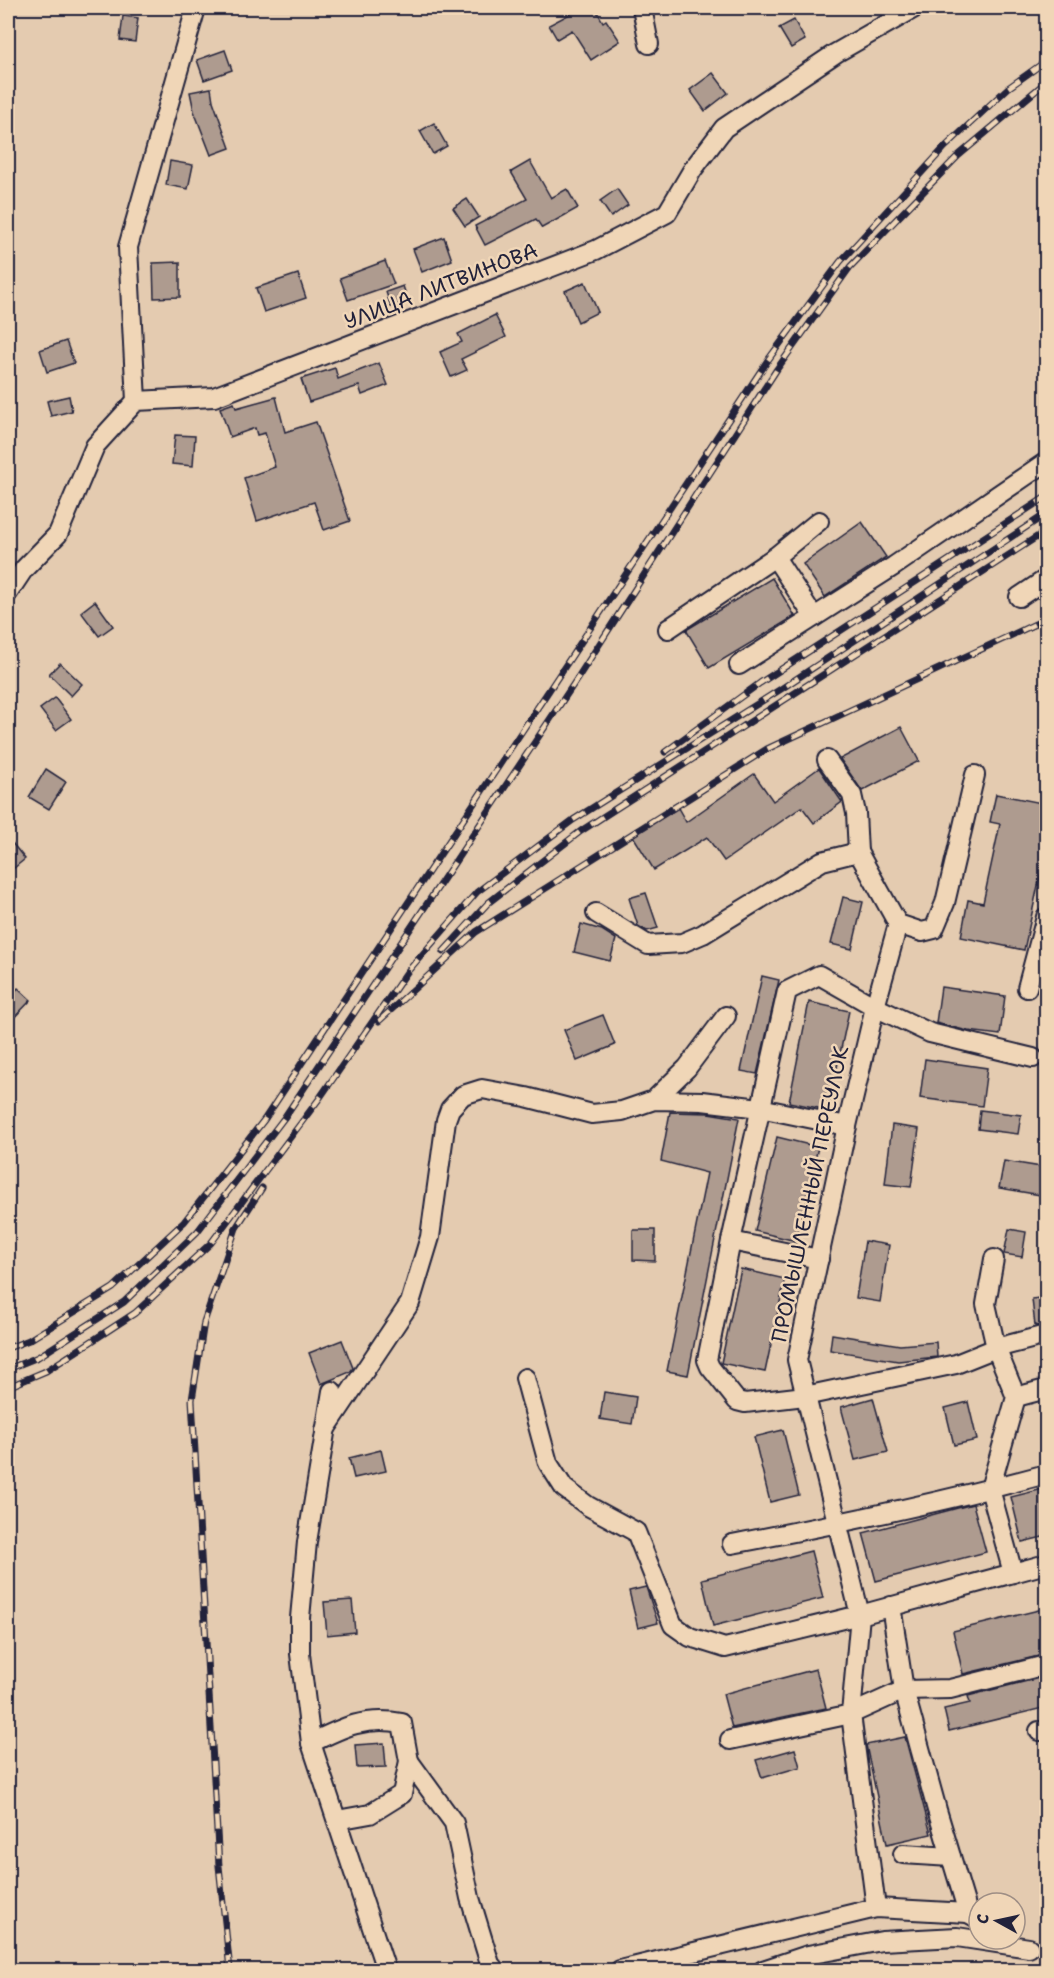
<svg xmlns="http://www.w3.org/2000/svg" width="1054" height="1978" font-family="'Shantell Sans',sans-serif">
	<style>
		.building { fill: #ae9b8f; stroke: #22223b; stroke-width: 1.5 }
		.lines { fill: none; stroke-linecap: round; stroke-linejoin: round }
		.minor-casing { stroke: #22223b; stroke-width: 22 }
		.minor { stroke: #f0d6b7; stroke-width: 18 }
		.rail-casing { stroke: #22223b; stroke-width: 7 }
		.rail { stroke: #f0d6b7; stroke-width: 4.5; stroke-dasharray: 14; stroke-linecap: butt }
		.labels { text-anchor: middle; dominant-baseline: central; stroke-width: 5; stroke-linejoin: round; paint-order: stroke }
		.street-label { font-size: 21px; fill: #22223b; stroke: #f0d6b7 }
	</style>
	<rect width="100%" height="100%" fill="#e4cbb0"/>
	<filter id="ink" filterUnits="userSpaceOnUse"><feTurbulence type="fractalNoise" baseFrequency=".0167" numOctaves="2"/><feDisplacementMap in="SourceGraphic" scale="12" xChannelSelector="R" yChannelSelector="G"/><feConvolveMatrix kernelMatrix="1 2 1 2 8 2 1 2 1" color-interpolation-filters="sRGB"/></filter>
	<g filter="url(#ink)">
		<!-- building -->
		<g class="building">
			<path d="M581,8H595L603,22L606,20L620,41L591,60L572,30L557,39L549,25Z"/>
			<path d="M123,16L138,18L135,42L120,40Z"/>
			<path d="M794,20L805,40L791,48L779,28Z"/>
			<path d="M225,50L232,70L204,80L197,60Z"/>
			<path d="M713,73L728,93L705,111L690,90Z"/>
			<path d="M211,88L213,101L230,148L211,155L194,111L190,92Z"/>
			<path d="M434,123L447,146L433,154L420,131Z"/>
			<path d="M170,161L193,165L188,189L166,185Z"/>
			<path d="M530,161L551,198L567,189L578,208L542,228L536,219L485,245L475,226L527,199L511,172Z"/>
			<path d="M617,189L628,205L611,217L600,201Z"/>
			<path d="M467,199L479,217L465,226L453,208Z"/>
			<path d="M444,237L452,260L422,272L413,249Z"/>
			<path d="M385,261L394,284L348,300L340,278Z"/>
			<path d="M180,262V297L154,298L153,263Z"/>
			<path d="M298,274L306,298L264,312L256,288Z"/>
			<path d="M585,282L598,312L578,322L565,291Z"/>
			<path d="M403,286L408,301L391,307L386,292Z"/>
			<path d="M495,315L506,337L461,359L467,370L451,377L440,352L462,342L458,334Z"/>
			<path d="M66,341L74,363L47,372L40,350Z"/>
			<path d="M379,363L388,385L362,395L359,386L309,402L301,379L335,368L338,379Z"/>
			<path d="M69,396L72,411L51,416L47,401Z"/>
			<path d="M276,397L285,432L316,422L350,521L324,530L314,502L257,521L244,478L275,467L265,433L257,435L255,428L230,437L220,408L234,403L236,408Z"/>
			<path d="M175,435L195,436L193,466L172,464Z"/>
			<path d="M862,522L886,557L825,597L803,564Z"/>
			<path d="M772,578L795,616L709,668L686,630Z"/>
			<path d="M95,601L113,626L99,636L81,612Z"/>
			<path d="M60,663L82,684L71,696L49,674Z"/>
			<path d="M55,698L71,719L56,730L40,709Z"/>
			<path d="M901,727L919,761L862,791L840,759Z"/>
			<path d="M819,768L842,802L814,823L802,807L724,861L707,837L654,870L633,836L678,808L686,822L754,774L773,801Z"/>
			<path d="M46,769L66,782L49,809L29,797Z"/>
			<path d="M996,794L1047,804V844L1024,950L961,937L968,900L983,903L1000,824L990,822Z"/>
			<path d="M8,838L25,859L8,873Z"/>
			<path d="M646,893L658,928L647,931L638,926L629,898Z"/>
			<path d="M843,897L863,902L852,949L831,944Z"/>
			<path d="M581,924L602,930L616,939L610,961L574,952Z"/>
			<path d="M762,976L779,980L757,1074L741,1071Z"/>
			<path d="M941,987L1005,996L1000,1035L968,1031L936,1023Z"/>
			<path d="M18,988L31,1000L8,1024V999Z"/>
			<path d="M809,1002L849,1011L828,1110L789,1102Z"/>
			<path d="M603,1015L615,1045L577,1061L564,1030Z"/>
			<path d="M925,1059L987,1068L982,1106L920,1098Z"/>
			<path d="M980,1110L1021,1115L1018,1134L978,1129Z"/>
			<path d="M670,1112L708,1113L739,1118L688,1375L667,1371L707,1173L661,1161Z"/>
			<path d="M892,1125L919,1129L911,1187L885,1184Z"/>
			<path d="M777,1137L818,1147L796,1241L755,1231Z"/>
			<path d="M1004,1161L1047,1168V1196L999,1188Z"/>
			<path d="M1009,1229L1026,1232L1022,1257L1004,1254Z"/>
			<path d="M633,1230H655V1261L633,1260Z"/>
			<path d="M865,1241L889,1245L880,1302L856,1298Z"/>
			<path d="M741,1269L785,1279L765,1372L721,1363Z"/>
			<path d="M1047,1297V1324L1035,1326L1032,1299Z"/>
			<path d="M832,1334L900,1345L936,1342L937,1357L898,1361L830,1350Z"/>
			<path d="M342,1340L353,1368L350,1372L321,1384L309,1353Z"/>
			<path d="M604,1392L636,1397L632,1424L600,1419Z"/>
			<path d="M873,1398L888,1452L855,1460L841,1407Z"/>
			<path d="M968,1402L977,1440L954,1445L945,1408Z"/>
			<path d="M783,1430L799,1495L770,1502L754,1437Z"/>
			<path d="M381,1450L386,1471L354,1478L349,1458Z"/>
			<path d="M1047,1488V1536L1022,1542L1011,1497Z"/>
			<path d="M973,1504L986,1552L876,1581L863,1533Z"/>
			<path d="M811,1551L823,1598L713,1626L702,1579Z"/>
			<path d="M646,1587L658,1623L638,1628L629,1591Z"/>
			<path d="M352,1600L355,1632L327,1635L324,1602Z"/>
			<path d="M1047,1608V1654L963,1674L953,1631Z"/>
			<path d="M816,1669L826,1708L732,1728L723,1694Z"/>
			<path d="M1047,1676V1707L949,1731L944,1709L970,1703L968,1696Z"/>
			<path d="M905,1737L931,1834L887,1844L866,1745Z"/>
			<path d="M384,1743L386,1767L357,1768L355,1745Z"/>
			<path d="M795,1749L800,1767L762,1778L756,1760Z"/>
		</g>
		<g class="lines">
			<!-- minor casing -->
			<g class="minor-casing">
				<g id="minor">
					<path d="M642,8L649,44"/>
					<path d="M136,401L128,247L196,8"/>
					<path d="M775,557L814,617"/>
					<path d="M8,593L24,569L58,534L95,446L136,401L214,397L596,250L667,213L693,169L724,128L836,53L913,9"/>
					<path d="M1019,597L1046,579"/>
					<path d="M668,629L775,557L819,521"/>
					<path d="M739,665L894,566L1046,462"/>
					<path d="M827,760L852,795L856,813L858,852"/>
					<path d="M596,913L648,945L682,943L703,934L822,861L858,852L898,924L922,932L934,929L945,903L975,775"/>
					<path d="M1027,988L1046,917"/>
					<path d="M654,1100L687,1068L726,1016"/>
					<path d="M731,1241L819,1259"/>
					<path d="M994,1259L986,1304L996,1348L1046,1335"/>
					<path d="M525,1378L548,1463L564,1488L588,1506L636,1532L673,1625L690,1637L725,1648L860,1615L1046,1564"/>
					<path d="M332,1391L307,1542L300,1618V1654L311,1743L386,1970"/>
					<path d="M1016,1397L1046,1389"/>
					<path d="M325,1430L410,1303L430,1237L446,1120L450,1109L463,1095L482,1089L526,1097L592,1114L622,1111L654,1100L702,1101L760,1108L847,1126"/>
					<path d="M732,1544C838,1524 943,1502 1046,1474"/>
					<path d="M1013,1573L990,1489L1016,1397L996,1348L956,1364L805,1396L745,1403L737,1401L710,1367L707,1360L731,1241L787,991L819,975L875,1007L930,1033L1033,1058"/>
					<path d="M891,1606L904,1690L937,1810L968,1913L979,1919"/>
					<path d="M1039,1731H1046"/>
					<path d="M730,1740L851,1714L904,1690L950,1689L1046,1665"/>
					<path d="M311,1743C343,1727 366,1716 402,1723L409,1761L402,1794L370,1814L337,1820"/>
					<path d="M409,1761L454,1823L470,1898L490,1964L495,1970"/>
					<path d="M903,1854L951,1857"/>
					<path d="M876,1908L851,1714L860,1615L797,1360L847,1126L875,1007L898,924"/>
					<path d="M620,1970L876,1908L968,1913"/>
					<path d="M763,1970L808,1955L882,1941L957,1937L1029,1948"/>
				</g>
			</g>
			<!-- minor -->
			<use href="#minor" class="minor"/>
			<!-- rail casing -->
			<g class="rail-casing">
				<g id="rail">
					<path d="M665,752L760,683L1046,497"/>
					<path d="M443,952L488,903L581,831L1046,531"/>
					<path d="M379,1021L476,932L767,749L1046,619"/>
					<path d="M8,1348L29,1340L113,1288L184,1222L264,1120L768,360L840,262L945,147L1008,88L1046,61"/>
					<path d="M8,1369L38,1357L124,1302L197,1232L284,1118L573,685L777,369L850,267L958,156L1046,82"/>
					<path d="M8,1387L46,1371L135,1313L211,1243L319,1099L407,972L477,892L573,820L781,689L1046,514"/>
					<path d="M230,1970L219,1866L192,1400L204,1322L236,1228L262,1188"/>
				</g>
			</g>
			<!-- rail -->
			<use href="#rail" class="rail"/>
		</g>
	</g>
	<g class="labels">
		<!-- street labels -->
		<g class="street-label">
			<text transform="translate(441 286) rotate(-21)">УЛИЦА ЛИТВИНОВА</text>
			<text transform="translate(810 1194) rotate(-78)">ПРОМЫШЛЕННЫЙ ПЕРЕУЛОК</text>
		</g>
	</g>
	<!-- margin -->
	<rect width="1054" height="1978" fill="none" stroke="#f0d6b7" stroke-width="30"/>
	<rect x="15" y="15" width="1024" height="1948" fill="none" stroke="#22223b" stroke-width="2" filter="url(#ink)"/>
	<!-- north arrow -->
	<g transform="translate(997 1921) rotate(278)"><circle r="28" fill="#f0d6b7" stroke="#9e8e85" stroke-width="1.5"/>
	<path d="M0-4.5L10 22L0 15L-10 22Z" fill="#22223b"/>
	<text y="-9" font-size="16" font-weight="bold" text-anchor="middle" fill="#22223b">С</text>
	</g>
</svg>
